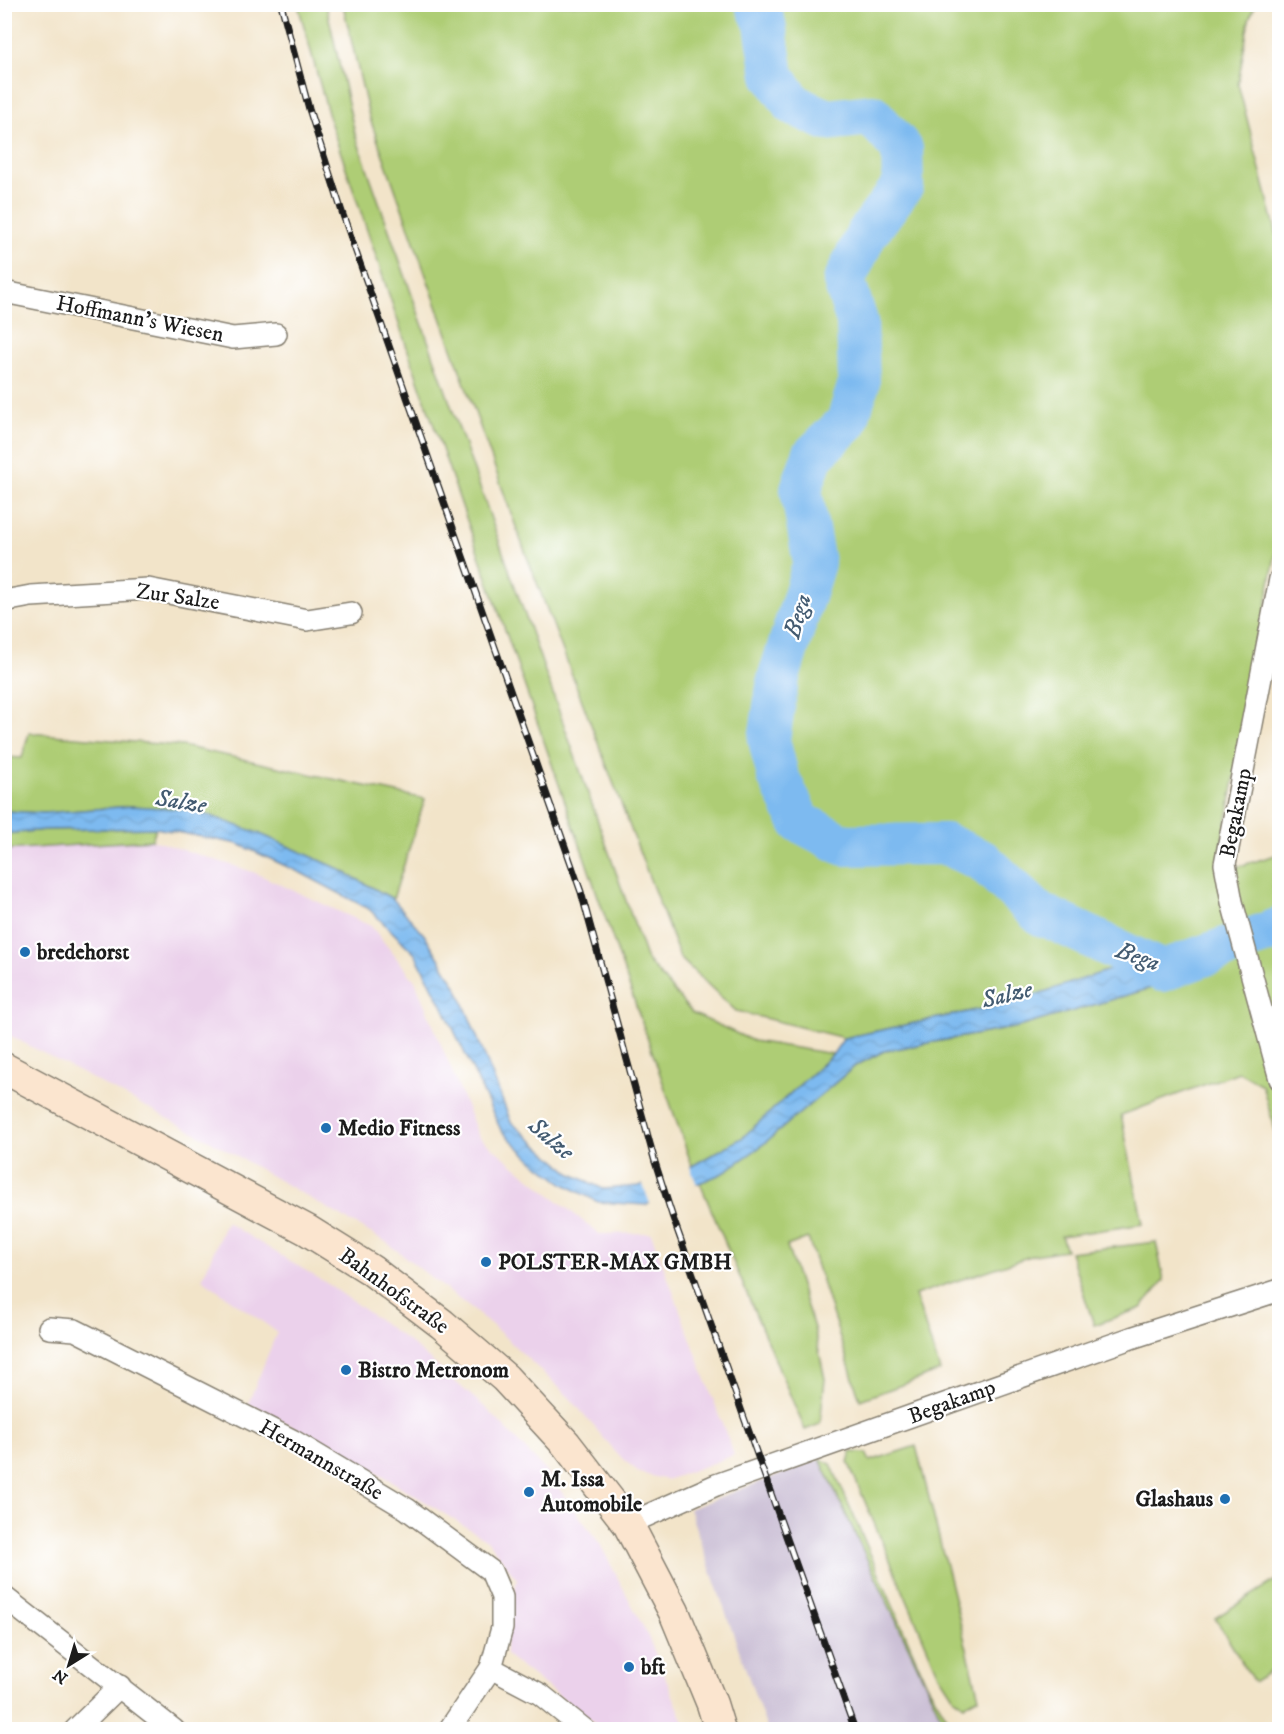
<svg xmlns="http://www.w3.org/2000/svg" width="1284" height="1734" font-family="'IM FELL DW Pica',serif">
	<style>
		.built { fill: #ebd1eb }
		.railway { fill: #cbbfd5 }
		.grass { fill: #aecd75; stroke: #657448; stroke-width: 1.5 }
		.water { fill: url(#water-waves); stroke: #4c6b86; stroke-width: 1.5 }
		.pier { fill: #f2e4c9 }
		.lines { fill: none; stroke-linecap: round; stroke-linejoin: round }
		.stream { stroke: #7dbaf0; stroke-width: 7 }
		.river { stroke: #7dbaf0; stroke-width: 42 }
		.minor-casing { stroke: #878072; stroke-width: 24 }
		.secondary-casing { stroke: #878072; stroke-width: 33 }
		.minor { stroke: #fff; stroke-width: 21 }
		.secondary { stroke: #fbe5cf; stroke-width: 30 }
		.rail-casing { stroke: #1c1c1c; stroke-width: 7 }
		.rail { stroke: #fff; stroke-width: 4.5; stroke-dasharray: 14; stroke-linecap: butt }
		.poi-dot { fill: #1f6fb2; stroke: #fff; stroke-width: 2 }
		.labels { text-anchor: middle; dominant-baseline: central; stroke-width: 4.5; stroke-linejoin: round; paint-order: stroke }
		.street-label { font-size: 22px; fill: #1c1c1c; stroke: #fff }
		.poi-label { font-size: 22px; font-weight: bold; fill: #1c1c1c; stroke: #fff; text-anchor: start }
		.water-label { font-size: 24px; font-style: italic; fill: #435b71; stroke: #fff }
	</style>
	<defs>
		<pattern id="water-waves" width="16" height="10" patternUnits="userSpaceOnUse" patternTransform="scale(1.5)"><rect width="16" height="10" fill="#7dbaf0"/><path d="M0 5q4-4 8 0t8 0" fill="none" stroke="#6b9fcd"/></pattern>
	</defs>
	<rect width="100%" height="100%" fill="#fff"/>
	<filter id="ink" filterUnits="userSpaceOnUse"><feTurbulence type="fractalNoise" baseFrequency=".0167" numOctaves="2"/><feDisplacementMap in="SourceGraphic" scale="12" xChannelSelector="R" yChannelSelector="G"/><feConvolveMatrix kernelMatrix="1 2 1 2 8 2 1 2 1" color-interpolation-filters="sRGB"/></filter>
	<filter id="wash" filterUnits="userSpaceOnUse"><feTurbulence type="fractalNoise" baseFrequency=".008" numOctaves="4" result="noise"/><feDisplacementMap in="SourceGraphic" scale="24" xChannelSelector="R" yChannelSelector="G"/><feGaussianBlur stdDeviation="1.35" result="paint"/><feColorMatrix in="noise" values="0 0 0 0 0 0 0 0 0 0 0 0 0 0 0 0 0 1.4 0 .05"/><feComposite in="paint" operator="in"/></filter>
	<g filter="url(#wash)">
		<rect width="100%" height="100%" fill="#f2e4c9"/>
		<!-- built -->
		<g class="built">
			<path d="M152,840L253,872L371,926L415,981L479,1137L599,1234L651,1233L734,1455L667,1480L640,1473L618,1455L570,1398L492,1325L386,1242L209,1140L5,1033L4,850Z"/>
			<path d="M226,1222L331,1286L408,1341L488,1410L546,1471L600,1544L647,1634L687,1729H602L506,1655V1638L517,1579L487,1540L346,1453L248,1404L277,1332L202,1279Z"/>
		</g>
		<!-- railway -->
		<path class="railway" d="M820,1459L948,1729H767L689,1509Z"/>
		<!-- grass -->
		<g class="grass">
			<path d="M298,5H326L355,134L647,960L692,1013L753,1041L833,1054L742,1138L692,1166L419,383L331,124Z"/>
			<path d="M343,5H1255L1249,20L1238,84L1279,243L1280,529L1217,873L1279,854V914L1014,1002L844,1038L736,1011L680,958L521,541L369,116Z"/>
			<path d="M29,733L182,746L425,799L393,899L333,866L132,806L44,813L5,811L4,757L22,758Z"/>
			<path d="M156,828L152,840L5,850L4,834L45,830Z"/>
			<path d="M1279,945V1143L1262,1085L1239,1072L1121,1115L1143,1224L1061,1236L1066,1250L1034,1255L915,1295L940,1371L860,1400L808,1238L787,1246L814,1328L825,1379L820,1424L805,1430L699,1181L721,1174L760,1147L855,1066L884,1051L1018,1027L1172,982Z"/>
			<path d="M1156,1242L1164,1281L1141,1308L1094,1325L1070,1252Z"/>
			<path d="M916,1446L979,1697L964,1705L954,1698L939,1675L848,1462L851,1452L866,1453L870,1461Z"/>
			<path d="M820,1459L831,1464L927,1684L954,1729H947Z"/>
			<path d="M1279,1578V1666L1254,1682L1215,1618Z"/>
		</g>
		<!-- water -->
		<path class="water" d="M132,806L194,810L258,833L333,866L393,899L426,937L458,989L511,1122L570,1173L603,1189L639,1186L692,1166L742,1138L833,1054L844,1038L1014,1002L1127,964L1172,982L1018,1027L884,1051L855,1066L760,1147L721,1174L646,1205L598,1202L564,1184L533,1161L501,1130L442,1005L415,954L369,909L303,874L238,844L156,828L45,830L5,834L4,811L44,813Z"/>
		<!-- pier -->
		<path class="pier" d="M689,1164L697,1185L651,1206L642,1182Z"/>
		<g class="lines">
			<!-- stream -->
			<path class="stream" d="M1143,977L1162,971"/>
			<!-- river -->
			<path class="river" d="M756,4L765,24L773,75L793,104L827,120L872,115L902,149L903,185L866,235L844,281L857,321L859,383L847,422L813,455L801,489L814,563L778,680L769,740L778,776L800,822L844,845L946,844L983,861L1043,917H1048L1162,971L1280,928"/>
		</g>
	</g>
	<g filter="url(#ink)">
		<g class="lines">
			<!-- minor casing -->
			<g class="minor-casing">
				<g id="minor">
					<path d="M4,292L233,338L276,334"/>
					<path d="M1280,579L1225,864L1232,902L1280,1079"/>
					<path d="M4,601L31,596L148,589L307,620L351,613"/>
					<path d="M49,1328L75,1330L292,1440L407,1509L491,1571L502,1597V1628L491,1668L449,1730"/>
					<path d="M628,1524L716,1485L1131,1338L1280,1290"/>
					<path d="M4,1597L174,1730"/>
					<path d="M491,1668L540,1694L585,1730"/>
					<path d="M75,1730L120,1686"/>
				</g>
			</g>
			<!-- secondary casing -->
			<g class="secondary-casing">
				<path id="secondary" d="M4,1068L307,1230L371,1270L442,1324L505,1378L566,1444L628,1524L674,1612L712,1704L720,1730"/>
			</g>
			<!-- minor -->
			<use href="#minor" class="minor"/>
			<!-- secondary -->
			<use href="#secondary" class="secondary"/>
			<!-- rail casing -->
			<g class="rail-casing">
				<path id="rail" d="M281,4L309,109L343,215L581,892L655,1162L672,1215L855,1730"/>
			</g>
			<!-- rail -->
			<use href="#rail" class="rail"/>
		</g>
	</g>
	<!-- markers -->
	<g class="poi-dot">
		<circle cx="25" cy="952" r="6"/>
		<circle cx="326" cy="1128" r="6"/>
		<circle cx="486" cy="1262" r="6"/>
		<circle cx="346" cy="1370" r="6"/>
		<circle cx="529" cy="1492" r="6"/>
		<circle cx="1225" cy="1499" r="6"/>
		<circle cx="629" cy="1667" r="6"/>
	</g>
	<g class="labels">
		<!-- street labels -->
		<g class="street-label">
			<text transform="translate(140 319) rotate(11)">Hoffmann's Wiesen</text>
			<text transform="translate(178 597) rotate(8)">Zur Salze</text>
			<text transform="translate(1236 813) rotate(-79)">Begakamp</text>
			<text transform="translate(394 1291) rotate(36)">Bahnhofstraße</text>
			<text transform="translate(952 1402) rotate(-20)">Begakamp</text>
			<text transform="translate(321 1460) rotate(30)">Hermannstraße</text>
		</g>
		<!-- poi labels -->
		<g class="poi-label">
			<text x="37" y="952">bredehorst</text>
			<text x="338" y="1128">Medio Fitness</text>
			<text x="498" y="1262">POLSTER-MAX GMBH</text>
			<text x="358" y="1370">Bistro Metronom</text>
			<text x="541" y="1479">M. Issa<tspan x="541" dy="25">Automobile</tspan></text>
			<text x="1213" y="1499" text-anchor="end">Glashaus</text>
			<text x="641" y="1667">bft</text>
		</g>
		<!-- water labels -->
		<g class="water-label">
			<text transform="translate(798 616) rotate(-73)">Bega</text>
			<text transform="translate(181 802) rotate(9)">Salze</text>
			<text transform="translate(1138 957) rotate(20)">Bega</text>
			<text transform="translate(1007 995) rotate(-14)">Salze</text>
			<text transform="translate(551 1139) rotate(40)">Salze</text>
		</g>
	</g>
	<!-- margin -->
	<rect width="1284" height="1734" fill="none" stroke="#fff" stroke-width="24"/>
	<!-- north arrow -->
	<g transform="translate(69 1665) rotate(217)" stroke="#ffffff" stroke-width="4.5" paint-order="stroke">
	<path d="M0-4.5L10 22L0 15L-10 22Z" fill="#1c1c1c"/>
	<text y="-9" font-size="16" font-weight="bold" text-anchor="middle" fill="#1c1c1c">N</text>
	</g>
</svg>
